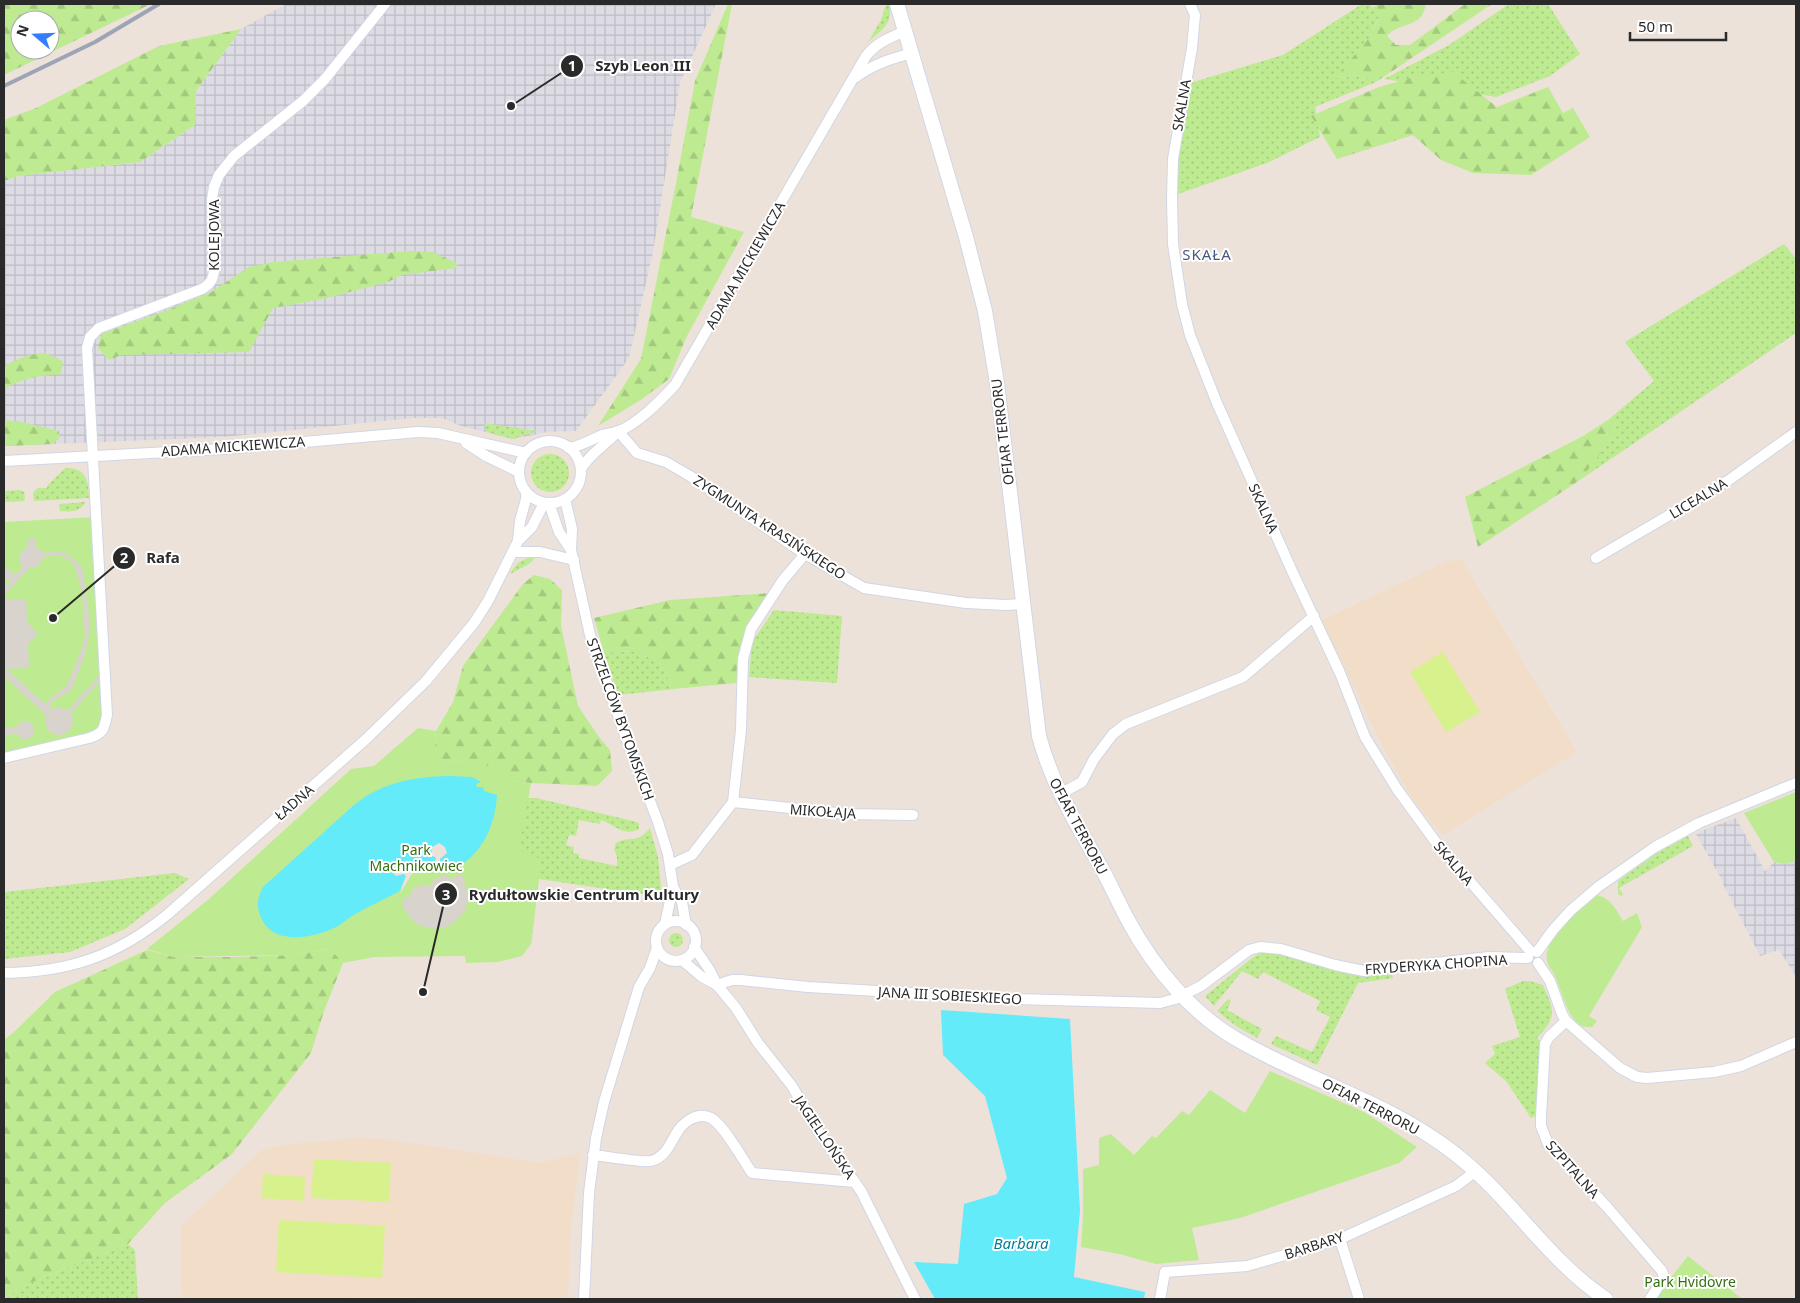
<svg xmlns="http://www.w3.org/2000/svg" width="1800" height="1303" font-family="'Noto Sans',sans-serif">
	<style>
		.industrial { fill: url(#industrial-grid) }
		.education { fill: #f1ddc8 }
		.grass { fill: url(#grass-dots) }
		.forest { fill: url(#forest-firs); fill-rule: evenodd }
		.park { fill: #beea91 }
		.pitch { fill: #d7f28c }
		.plaza { fill: #d9d3cd }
		.water { fill: #63ebfa }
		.pier { fill: #ede2da }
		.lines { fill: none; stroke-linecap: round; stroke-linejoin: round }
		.minor-casing { stroke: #cfd7e4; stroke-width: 12 }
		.tertiary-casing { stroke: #cfd7e4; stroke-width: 16 }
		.minor { stroke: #fff; stroke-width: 10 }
		.tertiary { stroke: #fff; stroke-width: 14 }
		.rail { stroke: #9ca4b6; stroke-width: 4 }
		.labels { text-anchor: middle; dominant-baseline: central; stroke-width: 4; stroke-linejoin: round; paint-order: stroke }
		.street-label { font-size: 14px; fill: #2a2a2a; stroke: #fff }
		.park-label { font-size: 14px; fill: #356e13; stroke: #fff }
		.neighbourhood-label { font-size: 15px; letter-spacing: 1px; fill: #46597f; stroke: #fff }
		.water-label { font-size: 15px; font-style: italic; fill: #027d98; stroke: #fff }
		.leader { fill: none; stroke: #2a2a2a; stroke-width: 2 }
		.callout-dot { fill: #2a2a2a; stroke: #fff; stroke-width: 2 }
		.mark-label { font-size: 15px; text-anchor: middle; font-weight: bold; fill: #fff }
		.callout-label { font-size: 15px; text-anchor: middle; font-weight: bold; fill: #2a2a2a; stroke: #fff; stroke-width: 4; stroke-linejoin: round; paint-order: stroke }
	</style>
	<defs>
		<pattern id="industrial-grid" width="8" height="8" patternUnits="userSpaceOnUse" patternTransform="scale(1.25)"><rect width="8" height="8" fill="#dddce5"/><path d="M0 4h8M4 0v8" fill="none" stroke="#bebdc5"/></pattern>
		<pattern id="grass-dots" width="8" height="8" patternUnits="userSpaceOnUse" patternTransform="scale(1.25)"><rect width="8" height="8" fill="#beea91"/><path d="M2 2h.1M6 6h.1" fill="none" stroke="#a3c97d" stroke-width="1.8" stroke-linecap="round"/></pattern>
		<pattern id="forest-firs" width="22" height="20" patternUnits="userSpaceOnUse" patternTransform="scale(1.25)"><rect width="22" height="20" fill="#beea91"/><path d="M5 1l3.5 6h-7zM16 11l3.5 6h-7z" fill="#a3c97d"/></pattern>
	</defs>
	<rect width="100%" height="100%" fill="#ede2da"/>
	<!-- industrial -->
	<g class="industrial">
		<path d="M286,4H716L680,83L653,252L629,358L576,431L547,432L513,439L461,426L442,418H413L223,437L4,446V181L19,176L140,162L195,125L196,91L241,29Z"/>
		<path d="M1736,818L1765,871L1774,862L1785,864L1796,861V977L1779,950L1760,956L1723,884V882L1696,834L1706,829Z"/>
	</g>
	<!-- education -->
	<g class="education">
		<path d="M1462,560L1577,752L1443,835L1413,800L1380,741L1322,620L1448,561Z"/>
		<path d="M353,1138L386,1139L540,1163L580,1153L571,1228L568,1299H429L412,1297L182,1299L181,1283V1226L262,1150L283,1145Z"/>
	</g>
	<!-- grass -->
	<g class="grass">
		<path d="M886,4H889C894,23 881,31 868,42L881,20Z"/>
		<path d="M1362,4H1370L1379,18L1369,38L1336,78L1363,76L1376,82L1315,107L1320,137L1267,163L1175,195L1176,159L1190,83L1283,55Z"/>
		<path d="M1509,4H1548L1580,54L1550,76L1496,97L1384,79L1449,45Z"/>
		<path d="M1784,244L1796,259V333L1580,480L1611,440L1616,423L1608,420L1654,381L1625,342Z"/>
		<path d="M484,423L537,431L513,439L487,432Z"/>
		<circle cx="550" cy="473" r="19"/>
		<path d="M65,468C85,467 89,480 89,498L34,501L33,494L35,490L39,488H47L48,485Z"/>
		<path d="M20,490L24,492L25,497L24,501L4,502V491Z"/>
		<path d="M86,502C80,512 71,512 60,511L59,504Z"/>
		<path d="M536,557L529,564L510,574C516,562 523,558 536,557Z"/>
		<path d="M774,610L842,616L837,683L749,677L752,642Z"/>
		<path d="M637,651L660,664L674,689L618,695L604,653Z"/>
		<path d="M507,798H536L637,822L639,824V829C624,837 615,825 601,820L600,824L579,820L576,836L569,835L566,845L574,847L573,853L579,854V858L617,866V857L614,849L616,843C631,834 635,846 650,828L658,857L662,897L539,879L531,944Z"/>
		<path d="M1688,836L1693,846L1619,888L1623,895L1621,896L1618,894V881L1657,853Z"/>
		<path d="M175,873L189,879L125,929L70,952L4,959V892Z"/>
		<circle cx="676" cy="940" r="7"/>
		<path d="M1262,952C1292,952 1319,968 1349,974C1363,976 1377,974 1392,974L1393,978L1358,983L1317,1065L1271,1044L1276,1036L1312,1052L1330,1017L1316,1010L1320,1001L1263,972L1258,979L1242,971L1214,1006L1205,996L1252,958Z"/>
		<path d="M1523,981H1530L1543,985C1554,1011 1558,1016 1537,1038L1540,1041L1536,1116L1531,1118L1506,1081L1485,1063L1495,1054L1492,1046L1520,1037L1505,989Z"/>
		<path d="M1228,999L1231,1001L1227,1010L1262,1029L1257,1038L1236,1026L1217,1011Z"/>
		<path d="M128,1244L135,1250L138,1299H5L20,1287Z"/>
	</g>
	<!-- forest -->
	<g class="forest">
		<path d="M4,4H151L4,75ZM20,20H50V50H20Z"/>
		<path d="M728,4H732L691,217L744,232L687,336L669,379L642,399L598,426L641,359L677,178L695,81Z"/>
		<path d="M1378,4H1426C1421,30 1401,20 1387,36L1396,45H1410L1465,4H1492L1376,82L1363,76L1335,78L1369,38L1379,19L1372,8Z"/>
		<path d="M241,29L196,91L195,125L140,162L19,176L4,181V120L36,108L159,46Z"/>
		<path d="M1453,72L1497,107L1548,87L1563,113L1573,108L1590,137L1531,175L1473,173L1441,160L1413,135L1337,159L1311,116L1379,87L1414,77Z"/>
		<path d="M410,251L433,252L458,264L456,268L402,275L388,282L323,299L273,308L249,352L121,355L109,360L98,348L101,334L162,312L211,292L249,267L273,262Z"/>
		<path d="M45,353L63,361L61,374C37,376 24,378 4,389V367C17,358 29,354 45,353Z"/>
		<path d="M4,420L22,422L59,431V439L51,444L4,446Z"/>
		<path d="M1608,420L1616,423L1611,440L1580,480L1478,547L1465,497L1583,436Z"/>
		<path d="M534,575L550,579L562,590L561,626L578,706L599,737L610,750L612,771L597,786L531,783L511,781L501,768L440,759L435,748L436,731L453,702L463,666L523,584Z"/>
		<path d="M771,593L749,623L740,679L736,683L674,689L660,664L637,651L604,653L594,618L670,600Z"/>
		<path d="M331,949L343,963L324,1011L311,1053L232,1154L165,1203L128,1244L20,1287L4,1299V1040L15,1031L55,992L147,950L174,957H238L291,955Z"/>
	</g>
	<!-- park -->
	<g class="park">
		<path d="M96,517L104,729L4,758V522Z"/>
		<path d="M418,728L436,731L435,748L440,759L501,768L511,781L531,783L519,850L541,859L531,944L522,956L498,962L466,963L465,956L374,957L343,963L330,949L291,955L174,957L147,949L209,899L351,769L374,766Z"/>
		<path d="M1796,792V861L1785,864L1774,862L1744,813Z"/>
		<path d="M1596,895C1610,897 1616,909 1623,921L1637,913L1642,927L1589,1016L1597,1021L1592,1027C1588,1027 1583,1027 1580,1025C1567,1017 1561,988 1554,974C1552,970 1548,966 1547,961C1546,956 1547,951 1549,946C1557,925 1580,910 1596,895Z"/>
		<path d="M1270,1071L1364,1112L1417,1147L1399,1163L1240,1218L1192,1228L1199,1260L1156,1264L1119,1254L1081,1247L1083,1216V1169L1099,1165V1138L1111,1134L1134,1155L1152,1136L1156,1138L1182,1111L1189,1115L1210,1090L1245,1113Z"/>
		<path d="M1688,1256L1742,1299H1654Z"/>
	</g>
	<!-- pitch -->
	<g class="pitch">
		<path d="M1443,652L1480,712L1446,732L1410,672Z"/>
		<path d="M314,1159L391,1163L389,1202L311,1198Z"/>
		<path d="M263,1174L305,1177L304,1201L262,1198Z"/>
		<path d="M279,1220L385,1226L382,1278L276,1272Z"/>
	</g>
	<!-- plaza -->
	<g class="plaza">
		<path d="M36,538V547L46,554L53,551L66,553L82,567L90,624L86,651L73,686L69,692L52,701L49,710L57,707L68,710L100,675V681L71,713L73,718L72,727L69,731L62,735L53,734L49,731L45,723L46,715L4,676V599H26L27,622L38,634L28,644L29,668L6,669L45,704L53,696L67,686L83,646L85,634L82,592L74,564L66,558L63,556L53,555L41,559L40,565L33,568H29L4,596V588L11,580L4,579V570L11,569L12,573H18L22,567L19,558L20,554L28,545L27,539Z"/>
		<path d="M25,721L30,722L34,727V733L30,738L24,740L17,734L4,735V727H16L19,723Z"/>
		<path d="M458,874H460L464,879L468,898L465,911L459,918L452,924L445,927L432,929L419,925L411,919L402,905L404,897L409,898L410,896L412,889L423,884L427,886L432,885L433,880L445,875L449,878L454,879Z"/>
	</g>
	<!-- water -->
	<g class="water">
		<path d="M449,776L472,777L481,782L476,784L477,787H483L484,791L497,795C495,824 484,851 458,867L457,870L446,864L436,862L412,870L402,886L400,891C387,898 373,904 359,912C350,916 343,924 334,928C313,938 277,944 264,923C256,910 256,900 263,887L354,805C382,782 414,777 449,776Z"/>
		<path d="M941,1010L1070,1019L1080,1211L1074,1277L1145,1292L1144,1299H935L914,1262L958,1264L964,1204L997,1194L1007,1178L985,1096L943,1055Z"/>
	</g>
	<!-- pier -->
	<path class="pier" d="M439,843L445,847L447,853L440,859V862L457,870L455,872L440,865H425L411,875L400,894L402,886L406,876L404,874L396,876L391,871L392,864L398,861H404L407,867V871L409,873L425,863L435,862L436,858L432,855L431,848Z"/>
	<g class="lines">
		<!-- minor casing -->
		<g class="minor-casing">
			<g id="minor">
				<path d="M1190,4L1195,15L1192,48L1173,159L1172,198L1173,244L1182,304L1190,335L1217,403L1292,571L1340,673L1365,737L1397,789L1435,841L1531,952"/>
				<path d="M856,77C873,64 891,59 912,53"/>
				<path d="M618,431L637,453L666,462L690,476L805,554L864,588L966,603L1006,605L1023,604"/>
				<circle cx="550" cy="472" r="31"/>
				<path d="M466,443L486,456L519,472"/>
				<path d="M569,448C581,446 591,440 602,435C607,434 612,433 617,432C639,423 659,402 675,385L866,56C876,43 891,37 905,31"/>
				<path d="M4,461L224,449L418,432L438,433L526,453"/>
				<path d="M581,469C590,453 606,445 618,431"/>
				<path d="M565,499L572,529L571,550L590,635L627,741L658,822L668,854L673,887L682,902L686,925"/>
				<path d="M549,503L559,532L571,550"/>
				<path d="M518,541L520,521L526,499V492"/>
				<path d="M513,552H540L574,560"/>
				<path d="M1596,558L1729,480L1796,432"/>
				<path d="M4,758L89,738C104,733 104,729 107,715L87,348L90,337L99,328L202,289C210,284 213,280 214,271L212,199L214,187L219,175L234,156L303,101L325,79L385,4"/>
				<path d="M1060,794L1082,782L1094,759L1113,734L1126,724L1243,677L1314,616"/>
				<path d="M733,802L846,814L913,815"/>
				<path d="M670,865L692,855L733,802L741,730L743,659L751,629L783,580L805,554"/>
				<circle cx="676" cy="941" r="20"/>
				<path d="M665,924L673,887"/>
				<path d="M694,947L709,969L717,985L736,1008L758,1043L792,1086L818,1131L861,1191L915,1299"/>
				<path d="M1537,952L1553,930L1570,911L1598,887L1655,847L1699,823L1796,783"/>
				<path d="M682,960L702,977L717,985"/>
				<path d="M1538,963L1550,981L1562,1014L1566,1021L1620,1068L1637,1077L1647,1078L1714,1072L1741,1066L1796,1042"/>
				<path d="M4,973C69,972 117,956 168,914L365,740L426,681L474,623L488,601L518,541L532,527L544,503"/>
				<path d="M717,985L732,980H741L808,987L1014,999L1160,1003L1175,999L1201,986L1249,950L1260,947L1281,949L1335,965L1364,971L1489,957L1528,958"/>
				<path d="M1566,1021L1549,1037L1545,1044L1541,1117V1126L1548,1144L1607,1207L1662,1271L1664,1278L1650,1299"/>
				<path d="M593,1155C604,1156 643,1163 651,1161C664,1158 670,1145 676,1134C682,1123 697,1111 711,1118C724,1125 743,1160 752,1173L855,1182"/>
				<path d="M1340,1239L1359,1299"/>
				<path d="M584,1299L589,1193L596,1138L604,1102L639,987L650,968L657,948"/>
				<path d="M1160,1299L1165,1272L1247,1266L1340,1239L1456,1186L1476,1171"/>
			</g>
		</g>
		<!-- tertiary casing -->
		<g class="tertiary-casing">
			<path id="tertiary" d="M897,4L966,237L985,311L997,383L1039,736C1052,785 1076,823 1101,867C1111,885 1119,904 1129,922C1154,968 1192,1014 1238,1040C1308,1081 1389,1102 1454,1153C1510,1196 1547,1260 1606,1299"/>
		</g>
		<!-- minor -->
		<use href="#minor" class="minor"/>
		<!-- tertiary -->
		<use href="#tertiary" class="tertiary"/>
		<!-- rail -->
		<path class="rail" d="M4,86L95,42L159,4"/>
	</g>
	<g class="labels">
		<!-- street labels -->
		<g class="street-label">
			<text transform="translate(1181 105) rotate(-80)">SKALNA</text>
			<text transform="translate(213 235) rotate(-90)">KOLEJOWA</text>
			<text transform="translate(745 265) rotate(-60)">ADAMA MICKIEWICZA</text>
			<text transform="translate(1002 432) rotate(-97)">OFIAR TERRORU</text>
			<text transform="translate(233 446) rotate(-4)">ADAMA MICKIEWICZA</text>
			<text transform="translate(1698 498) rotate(-31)">LICEALNA</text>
			<text transform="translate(1264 508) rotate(66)">SKALNA</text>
			<text transform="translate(770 527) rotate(33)">ZYGMUNTA KRASIŃSKIEGO</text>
			<text transform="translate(621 719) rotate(70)">STRZELCÓW BYTOMSKICH</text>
			<text transform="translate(294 802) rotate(-41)">ŁADNA</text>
			<text transform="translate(823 811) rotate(4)">MIKOŁAJA</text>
			<text transform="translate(1079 826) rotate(62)">OFIAR TERRORU</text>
			<text transform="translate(1454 863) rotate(50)">SKALNA</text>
			<text transform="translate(1436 964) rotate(-4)">FRYDERYKA CHOPINA</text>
			<text transform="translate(950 995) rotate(3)">JANA III SOBIESKIEGO</text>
			<text transform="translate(1371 1106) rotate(27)">OFIAR TERRORU</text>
			<text transform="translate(825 1137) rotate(56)">JAGIELLOŃSKA</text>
			<text transform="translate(1573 1169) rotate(48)">SZPITALNA</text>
			<text transform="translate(1314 1245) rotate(-18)">BARBARY</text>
		</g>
		<!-- park labels -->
		<g class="park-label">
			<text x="416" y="849">Park<tspan x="416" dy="16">Machnikowiec</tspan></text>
			<text x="1690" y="1281">Park Hvidovre</text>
		</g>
		<!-- neighbourhood labels -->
		<g class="neighbourhood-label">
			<text x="1207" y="254">SKAŁA</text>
		</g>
		<!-- water labels -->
		<g class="water-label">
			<text x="1021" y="1243">Barbara</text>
		</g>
	</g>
	<!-- callouts -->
	<path class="leader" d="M511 106L572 66M53 618L124 558M423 992L446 894"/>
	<g class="callout-dot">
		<circle cx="511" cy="106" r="5"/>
		<circle cx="53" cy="618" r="5"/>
		<circle cx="423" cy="992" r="5"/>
		<circle cx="572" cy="66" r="12"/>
		<circle cx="124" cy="558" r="12"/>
		<circle cx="446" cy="894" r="12"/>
	</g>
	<g class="mark-label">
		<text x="572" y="71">1</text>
		<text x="124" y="563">2</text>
		<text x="446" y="900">3</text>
	</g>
	<g class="callout-label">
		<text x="643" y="71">Szyb Leon III</text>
		<text x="163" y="563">Rafa</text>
		<text x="584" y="900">Rydułtowskie Centrum Kultury</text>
	</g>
	<!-- border -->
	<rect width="1800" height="1303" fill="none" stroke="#2a2a2a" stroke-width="10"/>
	<!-- north arrow -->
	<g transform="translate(35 35) rotate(289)"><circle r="24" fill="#ffffff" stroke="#aaaaaa"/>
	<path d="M0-4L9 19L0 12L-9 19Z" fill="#367cff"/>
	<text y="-8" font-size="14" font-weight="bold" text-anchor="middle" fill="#2a2a2a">N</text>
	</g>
	<!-- scale -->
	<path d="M1630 32v8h96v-8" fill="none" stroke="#2a2a2a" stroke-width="2.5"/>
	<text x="1638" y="32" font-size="15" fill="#2a2a2a" stroke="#ffffff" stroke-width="4" paint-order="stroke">50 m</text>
</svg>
